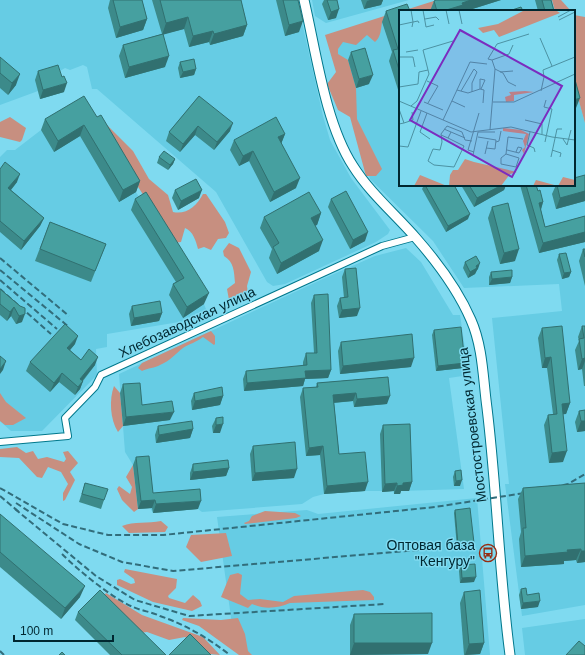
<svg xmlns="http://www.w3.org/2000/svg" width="585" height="655" font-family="Arial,sans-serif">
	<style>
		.built { fill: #66cce4 }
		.green { fill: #c78f80 }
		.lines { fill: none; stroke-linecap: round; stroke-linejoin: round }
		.minor-casing { stroke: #01788c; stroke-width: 8 }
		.secondary-casing { stroke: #01788c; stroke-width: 11 }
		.minor { stroke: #fff; stroke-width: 6 }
		.secondary { stroke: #fff; stroke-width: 9 }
		.rail { stroke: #326d7b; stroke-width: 2; stroke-dasharray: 6 3; stroke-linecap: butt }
		.wall { fill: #3c8a8a }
		.shaded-wall { fill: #317070 }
		.building { fill: #46a0a0; stroke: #317070 }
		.labels { text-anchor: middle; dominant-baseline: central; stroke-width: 3; stroke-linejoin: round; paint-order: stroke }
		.street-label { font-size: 14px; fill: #002730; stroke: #7fdaf0 }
		.poi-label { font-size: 14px; fill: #002730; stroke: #7fdaf0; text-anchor: end }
		.inset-road { fill: none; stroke: #4c92a3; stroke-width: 1 }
		.view { fill: #7b2cbf; fill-opacity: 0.15; stroke: #7b2cbf; stroke-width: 2 }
		.inset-edge { fill: none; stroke: #002730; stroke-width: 2 }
	</style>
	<rect width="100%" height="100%" fill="#7fdaf0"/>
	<!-- built -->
	<g class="built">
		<path d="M0,0H297L323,116L330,140L351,178L390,230L388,234L376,242L285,284L273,286L267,282L216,192L97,89H92L87,67L83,65L70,70L65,68L55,74L64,92L40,99L38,91L0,105Z"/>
		<path d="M312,0H409L326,23L315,16Z"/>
		<path d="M437,0H552L555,11H412Z"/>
		<path d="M400,16V185H574V83L585,123V605L522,616L505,484H509L492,318L562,311L559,284L464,288L433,241L370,179L331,38Z"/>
		<path d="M80,107L136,192L204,304L209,317L107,334V347L96,349L97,375L42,431H11L0,421V157L7,150H15L41,130Z"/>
		<path d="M406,248L421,262L453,315H460L469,375L449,378L464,489L400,491V494H394L393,491H365L324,494L313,497L302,504L202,512L198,509L153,513L150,508L138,509L133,465L125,452L119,374L327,277L375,256Z"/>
		<path d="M477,498L490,655H243L235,646L217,517L307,510L318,514Z"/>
		<path d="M585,619V655H525L522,628Z"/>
	</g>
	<!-- green -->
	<g class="green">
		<path d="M437,0L432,11H402Z"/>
		<path d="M552,0H561L571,11H555Z"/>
		<path d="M400,11L382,22C381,29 381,37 375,42L367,35L356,45L343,42L338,49V54L348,60L356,88L357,119L382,169L376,176H366L350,117L338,110L327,84L336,72L325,35Z"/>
		<path d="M574,15L585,17V123L574,83Z"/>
		<path d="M10,117L26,128L22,140L20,142L0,137V122Z"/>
		<path d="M106,124L133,151L149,179L168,195L173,212C186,215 197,206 203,194H206L225,222L229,233L226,238L218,239L211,250L204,247L198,249C196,241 193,231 185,228L181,242L174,243L126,168Z"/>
		<path d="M229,243L239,248L251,272L247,286L248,294L244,299L229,300L227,289L235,283C234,271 234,262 224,256L223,251Z"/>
		<path d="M211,331L215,336V344L214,345L203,337C197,342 189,344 183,348C175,354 170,361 160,365C155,368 148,368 142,371L138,368L142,363Z"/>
		<path d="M114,386L120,393L123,426L118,432C110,420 109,399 114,386Z"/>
		<path d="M0,393L6,402L26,418L13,425H5L0,421Z"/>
		<path d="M17,447L26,453L33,451L38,459L47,457L64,462L66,459L63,452L68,451L78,463L70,472L75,480L65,500L63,501V493L68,484L61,472L48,467L42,478L37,477L19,458L0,457V449Z"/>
		<path d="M133,465L138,509L134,512L122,500L117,489L119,486L130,494L132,487L126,477Z"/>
		<path d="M265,511L295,513L301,516L296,518L245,524L244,523L249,521L252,516Z"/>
		<path d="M161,521L168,527L165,532L129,533L122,526C134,521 148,524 161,521Z"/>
		<path d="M226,533L232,556L201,562L186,547L191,535Z"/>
		<path d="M125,569L177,579L176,588L168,596L169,598L185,603L193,595L200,601L202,606L192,611L153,602L117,585V580L120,579L131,584L135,583L134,579L124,572Z"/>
		<path d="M238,573L242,575L240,594L248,600L260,599L283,602L294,596L363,590L370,592L374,597V600L290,603C278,608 265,610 252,604L248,608L221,597L230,575Z"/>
		<path d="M106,593L142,615L203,637L220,655L209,654L185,637L169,640L147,632L140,633L102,599Z"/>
		<path d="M183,618L221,620L238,618L245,634L248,651L252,655H239L199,626L182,620Z"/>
	</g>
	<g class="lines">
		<!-- minor casing -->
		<g class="minor-casing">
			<path id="minor" d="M0,442L68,436L65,418L95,387L101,375L382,246L415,237"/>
		</g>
		<!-- secondary casing -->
		<g class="secondary-casing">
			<path id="secondary" d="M304,0C316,51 325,123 353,166C370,193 395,214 416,238C438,263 458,290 471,320C483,347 483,379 487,408C497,490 499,573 510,655"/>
		</g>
		<!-- minor -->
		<use href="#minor" class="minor"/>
		<!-- secondary -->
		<use href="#secondary" class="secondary"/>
		<!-- rail -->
		<g class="rail">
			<path d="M0,258L69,316"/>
			<path d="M0,270L69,327"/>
			<path d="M0,280L57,329"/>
			<path d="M0,289L51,334"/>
			<path d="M554,487L568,484L585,474"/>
			<path d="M0,488L63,524L108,535H163L435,507L531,492"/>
			<path d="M0,496L19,512"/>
			<path d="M16,503L79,544L122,562L173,571L429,549"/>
			<path d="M15,509L96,576L135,600L189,616L385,604"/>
			<path d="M62,554C79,571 112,598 133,607C142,611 152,612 160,616C186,625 208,638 230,655"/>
			<path d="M0,651L4,655"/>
		</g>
	</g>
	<!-- wall -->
	<g class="wall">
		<path d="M110,0H142L147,19L143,30L116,38L108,8Z"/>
		<path d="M152,0H241L247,25L243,36L210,45L209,42L189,47L184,29L163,34L165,67L125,78L119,56L123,45L162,34Z"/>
		<path d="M276,0H298L299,32L285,36Z"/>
		<path d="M324,0H337L336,18L328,20L322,4Z"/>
		<path d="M361,0H383L381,5L364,9Z"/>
		<path d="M436,0H501L466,11H430L434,1Z"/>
		<path d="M535,0H551L554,11H538Z"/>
		<path d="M386,11H400V96L389,61L392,52L382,22Z"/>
		<path d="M351,52L369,84L356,88L348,60Z"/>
		<path d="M0,57L16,85L8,95L0,88Z"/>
		<path d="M180,62L196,69L194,75L180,78L178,68Z"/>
		<path d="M38,71L64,92L40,99L35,80Z"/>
		<path d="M199,96L230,131L214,150L195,135L180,152L166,141L169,132Z"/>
		<path d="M97,117L140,181L136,192L119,202L80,136L54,152L41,130L45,119Z"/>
		<path d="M285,134L281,144L296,188L270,202L249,161L239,166L230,150L234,140Z"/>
		<path d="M159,157L175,159L173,164L168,170L157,163Z"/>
		<path d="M0,169L17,182L11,190L44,218L40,226L21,250L0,232Z"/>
		<path d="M585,175V201L556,209L552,194L556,185H574Z"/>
		<path d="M424,185H454L468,219L446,232L422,189Z"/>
		<path d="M461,185H506L504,190L474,207Z"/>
		<path d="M520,185H536L538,191L543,202L541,210L545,227L585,216V242L539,253Z"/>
		<path d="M175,190L199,198L178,210L172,198Z"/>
		<path d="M135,199L204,304L183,318L169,295L173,284L176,282L131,210Z"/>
		<path d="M331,199L365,241L350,249L328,207Z"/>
		<path d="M492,207L515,261L500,264L488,218Z"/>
		<path d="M321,213L317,225H315L319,251L277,274L269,258L272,249L260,228L264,217Z"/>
		<path d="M50,222L106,244L91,282L35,261Z"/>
		<path d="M583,249H585V286L579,261Z"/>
		<path d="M559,254L571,272L569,277L562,279L557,260Z"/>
		<path d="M465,262L478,269L477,270L475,274L468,278L463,268Z"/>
		<path d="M345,269L357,316L339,318L337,306L340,298H344L342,277Z"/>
		<path d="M491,272L512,277L510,283L489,285V277Z"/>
		<path d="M0,289L20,306L22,322L16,324L11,316L7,321L0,315Z"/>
		<path d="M314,295L331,370L328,378L305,379L303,386L244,391L243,379L246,371L303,366V362L306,353H314L311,303Z"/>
		<path d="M132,306L162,313L159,321L131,326L129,314Z"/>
		<path d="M582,326H585V386H584L582,369L578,370L575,350L579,341L578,337Z"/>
		<path d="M542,328L570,403L566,414H563V462L549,463L544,425L548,415L553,414L547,368H542L538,338Z"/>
		<path d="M434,330L463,368L436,371L432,335Z"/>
		<path d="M341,342L411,367L340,374L338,351Z"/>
		<path d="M75,344L70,350L81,360L95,365L83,381L80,389L75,395L59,382L50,392L26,371L30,362Z"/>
		<path d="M388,377L387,404L354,407L353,401L334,403L339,454L365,491L324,494L320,455L306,456L300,397L303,388L316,387L317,383Z"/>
		<path d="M123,384L142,405L170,420L123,426L120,393Z"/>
		<path d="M194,393L223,396L220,405L192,410L191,401Z"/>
		<path d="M585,410V431L577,432L575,422L579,411Z"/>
		<path d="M216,418L220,433H213L212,426Z"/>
		<path d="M383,425L412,482L409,491H401L400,494H394V491L382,492L380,434Z"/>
		<path d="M158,426L193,429L190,438L156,443L155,435Z"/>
		<path d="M253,446L294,478L252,481L250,454Z"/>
		<path d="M136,457L153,493L198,509L153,513L152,508L138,509L133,465Z"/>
		<path d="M193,464L229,468L226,476L190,480V473Z"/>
		<path d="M455,471L460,486H454L453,477Z"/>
		<path d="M85,483L104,500L101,509L79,502Z"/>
		<path d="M585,483V562L577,563L576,560L564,561V564L521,567L519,539L521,532L518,499L523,488Z"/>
		<path d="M455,510L474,543L473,546L457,548L454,513Z"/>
		<path d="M0,514L80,597L61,619L0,567Z"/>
		<path d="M461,565L474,582L460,583L459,571Z"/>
		<path d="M521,589L527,595L538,607L521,609L519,595Z"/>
		<path d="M464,592L484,643L480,654L464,655L460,603Z"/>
		<path d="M78,612L166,655H110L75,620Z"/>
		<path d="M354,614L428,654L350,655V625Z"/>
	</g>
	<!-- shaded-wall -->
	<g class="shaded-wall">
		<path d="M370,0H383L381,5L364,9L367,1Z"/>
		<path d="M471,0H501L466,11H443L462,3Z"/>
		<path d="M339,9L336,18L328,20L331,12Z"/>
		<path d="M188,17L184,29L162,35L166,23Z"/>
		<path d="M147,19L143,30L116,38L120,27Z"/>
		<path d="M303,21L299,32L285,36L289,25Z"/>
		<path d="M247,25L243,36L210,45L214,34Z"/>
		<path d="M213,31L209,42L189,47L193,36Z"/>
		<path d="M169,56L165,67L125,78L129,67Z"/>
		<path d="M196,69L194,75L180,78L183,72Z"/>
		<path d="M20,74L16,85L8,95L12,83Z"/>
		<path d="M373,75L369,84L356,88L359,79Z"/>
		<path d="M67,83L64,92L40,99L43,90Z"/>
		<path d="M580,98L576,108L574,109V100Z"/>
		<path d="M233,123L230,131L214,150L217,142Z"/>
		<path d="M84,125L80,136L54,152L58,141Z"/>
		<path d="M198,126L195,135L180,152L183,144Z"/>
		<path d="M285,134L281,144L278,137Z"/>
		<path d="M253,151L249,161L239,166L243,156Z"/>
		<path d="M175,159L173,164L168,170L170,165Z"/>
		<path d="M20,174L17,182L5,197L8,188Z"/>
		<path d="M300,178L296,188L270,202L274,192Z"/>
		<path d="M140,181L136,192L119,202L123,190Z"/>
		<path d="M502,185H506L504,190L474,207L477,198Z"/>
		<path d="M202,190L199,198L178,210L181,201Z"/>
		<path d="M585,191V201L556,209L560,198Z"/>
		<path d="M543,202L540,212L539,203Z"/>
		<path d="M321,213L317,225L307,230L311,218Z"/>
		<path d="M470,214L468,219L446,232L448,226Z"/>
		<path d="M44,218L40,226L21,250L24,241Z"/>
		<path d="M368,232L365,241L350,249L353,240Z"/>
		<path d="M585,232V242L539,253L543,243Z"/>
		<path d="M323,240L319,251L277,274L281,263Z"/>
		<path d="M519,249L515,261L500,264L504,253Z"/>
		<path d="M480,263L478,269L477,270L475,274L468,278L470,272L476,266Z"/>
		<path d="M571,272L569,277L562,279L564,273Z"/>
		<path d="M512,277L510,283L489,285L492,279Z"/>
		<path d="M209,293L204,304L183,318L187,307Z"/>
		<path d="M14,307L11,316L7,321L10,312Z"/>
		<path d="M360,308L357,316L339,318L342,310Z"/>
		<path d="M162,313L159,321L131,326L134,318Z"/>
		<path d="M25,314L22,322L16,324L19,316Z"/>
		<path d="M78,336L75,344L64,357L67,348Z"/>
		<path d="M98,357L95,365L77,387L80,379Z"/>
		<path d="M551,357L547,368H542L545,358Z"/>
		<path d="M414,358L411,367L340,374L343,366Z"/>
		<path d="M585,358V361L582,369L578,370L582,359Z"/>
		<path d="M6,361L3,370L0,374V369Z"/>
		<path d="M465,363L463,368L436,371L438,366Z"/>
		<path d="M331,370L328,378L305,379L303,386L244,391L247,383L305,371Z"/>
		<path d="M62,373L59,382L50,392L54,383Z"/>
		<path d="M83,381L80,389L75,395L78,387Z"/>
		<path d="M356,393L353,401L330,403L333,395Z"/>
		<path d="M223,396L220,405L192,410L195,401Z"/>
		<path d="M390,396L387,404L354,407L357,399Z"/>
		<path d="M570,403L566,414L558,415L562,404Z"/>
		<path d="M174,412L170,420L123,426L126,417Z"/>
		<path d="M581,421H585V431L577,432Z"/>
		<path d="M223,424L220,433H213L216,425Z"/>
		<path d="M193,429L190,438L156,443L159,435Z"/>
		<path d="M323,446L320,455L306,456L309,448Z"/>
		<path d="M567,451L563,462L549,463L552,453Z"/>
		<path d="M229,468L226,476L190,480L193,472Z"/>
		<path d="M297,469L294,478L252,481L255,473Z"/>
		<path d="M462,480L460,486H454L456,481Z"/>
		<path d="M368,482L365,491L324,494L327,486Z"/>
		<path d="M412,482L409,491H401L400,494H394L397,486L403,483Z"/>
		<path d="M397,483L394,491L382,492L385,484Z"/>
		<path d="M155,500L152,508L138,509L141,501Z"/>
		<path d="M201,501L198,509L153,513L156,504Z"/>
		<path d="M474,543L473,546L457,548L458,545Z"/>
		<path d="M581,549L576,560L564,561V564L521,567L525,556L567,550Z"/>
		<path d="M581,551H585V562L577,563Z"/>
		<path d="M476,577L474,582L460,583L462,578Z"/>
		<path d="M85,586L80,597L61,619L65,608Z"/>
		<path d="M540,601L538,607L521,609L523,603Z"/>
		<path d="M354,643H432L428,654L350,655Z"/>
		<path d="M484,643L480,654L465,655L469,644Z"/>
	</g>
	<!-- building -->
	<g class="building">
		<path d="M113,0H142L147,19L120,27Z"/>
		<path d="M160,0H241L247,25L214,34L213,31L193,36L188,17L166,23Z"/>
		<path d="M283,0H298L303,21L289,25Z"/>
		<path d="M327,0H337L339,9L331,12Z"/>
		<path d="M436,0H471L462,3L463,5L443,11H437L434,1Z"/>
		<path d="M542,0H551L554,11H545Z"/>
		<path d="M407,4L410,11H400V73L393,50L398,49L386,11Z"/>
		<path d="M521,7L523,11H509Z"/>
		<path d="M163,34L169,56L129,67L123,45Z"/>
		<path d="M365,48L373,75L359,79L351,52Z"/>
		<path d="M0,57L20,74L12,83L0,73Z"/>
		<path d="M194,59L196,69L183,72L180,62Z"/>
		<path d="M58,65L62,77L64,76L67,83L43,90L38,71Z"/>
		<path d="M574,76L580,98L574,100Z"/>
		<path d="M84,96L97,117L101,115L140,181L123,190L84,125L58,141L45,119Z"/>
		<path d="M199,96L233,123L217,142L198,126L183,144L169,132Z"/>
		<path d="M276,117L285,134L278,137L300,178L274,192L253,151L243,156L234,140Z"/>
		<path d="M164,151L175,159L170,165L159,157Z"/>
		<path d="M5,162L20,174L8,188L44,218L24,241L0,221V169Z"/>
		<path d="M585,175V191L560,198L557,185H574V178Z"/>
		<path d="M196,179L202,190L181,201L175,190Z"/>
		<path d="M425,185H454L470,214L448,226Z"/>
		<path d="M469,185H502L477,198Z"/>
		<path d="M526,185H536L538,191L540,190L543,202L539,203L545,227L585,216V232L543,243Z"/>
		<path d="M346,191L368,232L353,240L331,199Z"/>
		<path d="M146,192L209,293L187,307L173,284L184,278L135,199Z"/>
		<path d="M309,192L321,213L311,218L323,240L281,263L273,247L279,243L264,217Z"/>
		<path d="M508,203L519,249L504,253L492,207Z"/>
		<path d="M50,222L106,244L95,271L40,249Z"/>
		<path d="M583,249H585V257Z"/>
		<path d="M566,253L571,272L564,273L559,254Z"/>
		<path d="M476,256L480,263L476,266L477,268L470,272L465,262Z"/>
		<path d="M356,268L360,308L342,310L340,298L348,297L345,269Z"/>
		<path d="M512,270V277L492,279L491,272Z"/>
		<path d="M0,289L20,306L25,308V314L19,316L14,307L10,312L0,304Z"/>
		<path d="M328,294L331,370L305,371L306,378L247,383L246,371L307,365L306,353H317L314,295Z"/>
		<path d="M160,301L162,313L134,318L132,306Z"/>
		<path d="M65,324L78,336L67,348L81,360L89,349L98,357L80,379L83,381L78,387L62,373L54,383L30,362Z"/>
		<path d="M562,326L570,403L562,404L567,451L552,453L548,415L557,414L551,357L545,358L542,328Z"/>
		<path d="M582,326H585V358L582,359L579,339L584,338Z"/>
		<path d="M461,327L465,363L438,366L434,330Z"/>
		<path d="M412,334L414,358L343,366L341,342Z"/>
		<path d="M0,356L6,361L0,369Z"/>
		<path d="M388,377L390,396L357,399L356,393L333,395L339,454L365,452L368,482L327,486L323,446L309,448L303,388L318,387L317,383Z"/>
		<path d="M140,383L142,405L172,401L174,412L126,417L123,384Z"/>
		<path d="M222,387L223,396L195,401L194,393Z"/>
		<path d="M585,410V421H581L579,411Z"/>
		<path d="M223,417V424L216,425V418Z"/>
		<path d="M192,421L193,429L159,435L158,426Z"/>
		<path d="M410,424L412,482L403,483V485L397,486V483L385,484L383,425Z"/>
		<path d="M295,442L297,469L255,473L253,446Z"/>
		<path d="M149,456L153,493L200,489L201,501L156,504L155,500L141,501L136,457Z"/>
		<path d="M228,460L229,468L193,472V464Z"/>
		<path d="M461,470L462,480L456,481L455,471Z"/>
		<path d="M85,483L108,489L104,500L82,494Z"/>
		<path d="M585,483V551H581V549L567,550L568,552L525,556L523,528H526L523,488Z"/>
		<path d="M470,508L474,543L458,545L455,510Z"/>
		<path d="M0,514L85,586L65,608L0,552Z"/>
		<path d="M475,564L476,577L462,578L461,565Z"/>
		<path d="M526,588L527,595L539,593L540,601L523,603L521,589Z"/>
		<path d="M100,590L166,655H122L78,612Z"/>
		<path d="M480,590L484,643L469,644L464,592Z"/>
		<path d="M432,613V643H354V614Z"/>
		<path d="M190,634L211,655H169Z"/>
		<path d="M579,641L585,646V655H566Z"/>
		<path d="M62,652L65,655H59Z"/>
	</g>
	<!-- icons -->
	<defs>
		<g id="bus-ring" transform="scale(0.9)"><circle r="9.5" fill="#7fdaf0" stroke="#952c12" stroke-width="1.5"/><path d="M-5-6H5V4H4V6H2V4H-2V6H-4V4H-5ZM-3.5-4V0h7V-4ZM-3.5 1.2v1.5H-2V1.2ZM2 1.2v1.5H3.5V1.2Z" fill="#952c12"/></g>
	</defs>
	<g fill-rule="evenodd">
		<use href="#bus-ring" x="488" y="553"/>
	</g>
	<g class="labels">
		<!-- street labels -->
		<g class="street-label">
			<text transform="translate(187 322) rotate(-25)">Хлебозаводская улица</text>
			<text transform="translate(472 425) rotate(-97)">Мостостроевская улица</text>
		</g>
		<!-- poi labels -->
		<g class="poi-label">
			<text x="475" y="545">Оптовая база<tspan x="475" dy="16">"Кенгуру"</tspan></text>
		</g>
	</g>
	<!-- overview -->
	<g transform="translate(399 10)">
		<rect width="176" height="176" fill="#7fdaf0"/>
		<path d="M124,1H158L161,3L100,27L95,20L84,23L79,18L99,14ZM110,82L126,81L135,82L115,85V91L107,92L106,87L112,85ZM104,118L122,120L130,124L125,144L123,140L126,137L124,131L127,124L104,121ZM66,149L75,152L118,162L111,164L102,176H50L51,165L54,160H59ZM21,165L48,176H15ZM164,167L176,170V176H134L137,170L159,176Z" fill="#c78f80"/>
		<path class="inset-road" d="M24,0L27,17L35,15M47,0L50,14M60,0L63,14M159,7L172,0M26,9L37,7L40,10M160,10L176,2M0,15L14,12L12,0M13,17L14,12L19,11L20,13M141,28L153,56M7,42L19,40M0,47H14L16,57M93,50L110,44L114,35M96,59L104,63L109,72L117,76M29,60L24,40L54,31M101,62L114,61M28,71L39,76L29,93M0,77L19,74L20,62L29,60L30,64L18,91L12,96M81,79V69L86,70L82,79M58,80L69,83L81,79L85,80L84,93M62,81L75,59L78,62L73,73V82M142,81L145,67L144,60L176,47M0,91L72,122L112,117L153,127L176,130M53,91L66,97M25,92L44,100M94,92H115L176,64M0,99L5,113L0,114M28,103L21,122L31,129M44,110L71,52L88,54M126,110L143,114V124M5,113L14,110L13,102M91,120L96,59L93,50L89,49L98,34L130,24M52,122L66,128M131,122L128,135L135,138L136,142M42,125L49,128L52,122L45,119M79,127L97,130L96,139L87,138M49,128L65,136L55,157L35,155L29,151L34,139L41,140L43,132L42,124L48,116L63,122L66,130L73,131M164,129L168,135L172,120M97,132L100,131L102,121M146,132L153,99L145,97L147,90M0,136L9,137L22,101M108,140L120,143L123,138L119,137L117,142M153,140L162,143L161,147M75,142L69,140L80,103M86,144L89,131M107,144L120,148L117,157L102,154V148L107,144L109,127L124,129M74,145L79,122H96M152,147L158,119H163"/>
		<path class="view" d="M61,20L163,76L113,167L11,110Z"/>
		<rect width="176" height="176" class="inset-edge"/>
	</g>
	<!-- scale -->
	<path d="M14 635v6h99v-6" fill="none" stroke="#002730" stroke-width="2"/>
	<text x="20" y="635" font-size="12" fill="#002730" stroke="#7fdaf0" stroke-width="3" paint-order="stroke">100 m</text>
</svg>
